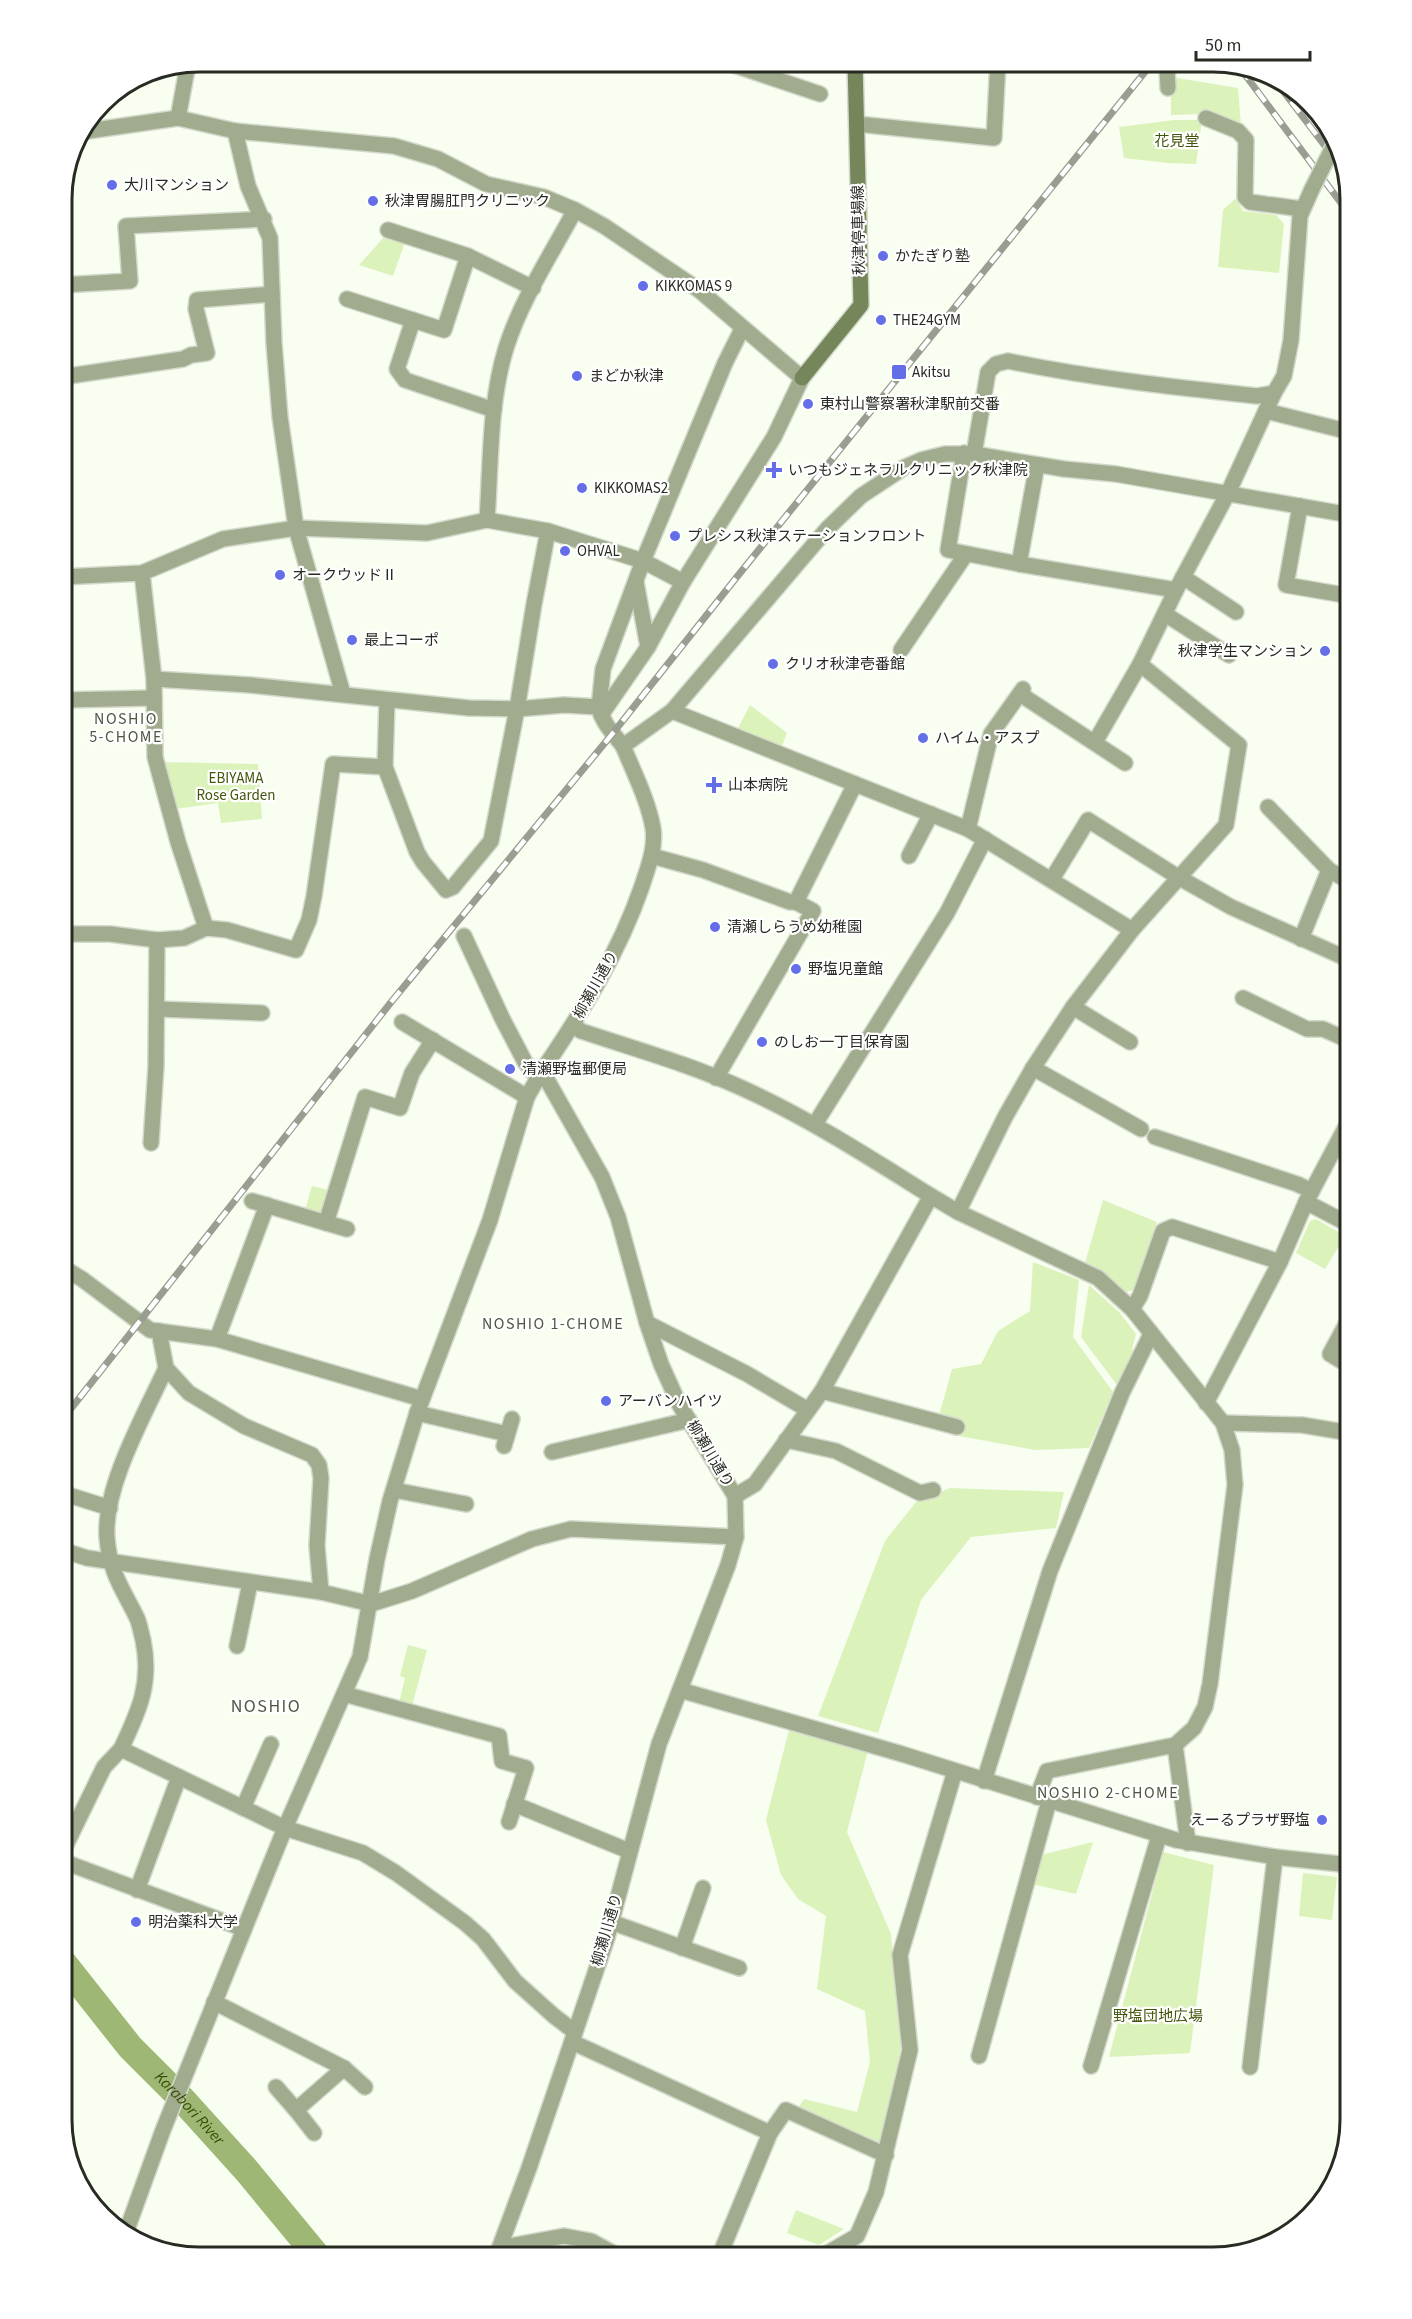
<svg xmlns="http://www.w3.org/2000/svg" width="1412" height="2319" font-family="'Source Sans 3','Noto Sans JP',sans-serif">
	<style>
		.green { fill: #dcf2bb }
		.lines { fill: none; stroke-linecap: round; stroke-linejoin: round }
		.river { stroke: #9eb774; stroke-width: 27 }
		.minor-casing { stroke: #d3d8cb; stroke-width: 18 }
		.tertiary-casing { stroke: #d3d8cb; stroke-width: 18 }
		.secondary-casing { stroke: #d3d8cb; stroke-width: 18 }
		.minor { stroke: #a1ac8f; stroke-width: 15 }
		.tertiary { stroke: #a1ac8f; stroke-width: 15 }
		.secondary { stroke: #76865b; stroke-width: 15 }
		.rail-casing { stroke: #999e92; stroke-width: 7 }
		.rail { stroke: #fff; stroke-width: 4.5; stroke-dasharray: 14; stroke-linecap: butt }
		.tertiary-bridge-casing { stroke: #d3d8cb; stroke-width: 18; stroke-linecap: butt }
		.tertiary-bridge { stroke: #a1ac8f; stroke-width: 15 }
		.poi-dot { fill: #636ee7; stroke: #fff; stroke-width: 2 }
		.labels { text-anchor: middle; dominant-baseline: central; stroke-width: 4.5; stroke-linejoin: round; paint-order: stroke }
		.park-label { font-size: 15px; fill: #42570c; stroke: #fff }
		.poi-label { font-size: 15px; fill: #282b22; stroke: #fff; text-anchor: start }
		.street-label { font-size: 15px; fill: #282b22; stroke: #fff }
		.neighbourhood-label { font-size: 16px; letter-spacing: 1.5px; fill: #4f5743; stroke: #fff }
		.water-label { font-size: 16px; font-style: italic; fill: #394e00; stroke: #fff }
		.quarter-label { font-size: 18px; letter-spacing: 1.5px; fill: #4f5743; stroke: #fff }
		.rim { fill: none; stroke: #282b22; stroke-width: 3 }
	</style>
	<rect width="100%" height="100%" fill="#f8fef0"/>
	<!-- green -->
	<g class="green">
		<path d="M1171,77L1238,88L1241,126L1206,114L1171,115Z"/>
		<path d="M1174,120H1202L1196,164L1167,163L1124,158L1119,127Z"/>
		<path d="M1236,198L1243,211L1276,215L1284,224L1279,273L1218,267L1223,210Z"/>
		<path d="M386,235L405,242L393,276L359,265Z"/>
		<path d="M750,705L787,733L781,749L736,732Z"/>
		<path d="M161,762L258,764L262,819L221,823L218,803L175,809Z"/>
		<path d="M312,1186L336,1192L326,1223L303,1217Z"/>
		<path d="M1103,1200L1157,1222L1135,1290L1125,1292L1101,1271L1085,1263Z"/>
		<path d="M1316,1219L1345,1236L1325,1269L1296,1253L1310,1221Z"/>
		<path d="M1033,1262L1079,1280L1073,1337L1113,1392L1089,1448L1035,1450L959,1436L963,1423L939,1416L952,1369L981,1364L998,1331L1030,1311Z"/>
		<path d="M1089,1285L1120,1313L1136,1334L1132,1349L1135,1354L1120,1389L1081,1337Z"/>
		<path d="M950,1488L1064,1492L1056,1528L971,1537L921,1600L878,1733L818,1716L885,1541L916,1502Z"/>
		<path d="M408,1645L427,1650L412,1706L399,1703L405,1678L400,1676Z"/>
		<path d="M789,1730L868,1750L847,1832L891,1934L901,2048L882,2143L799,2107L804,2099L857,2112L870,2062L865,2011L817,1989L826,1916L798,1899L781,1875L766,1820Z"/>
		<path d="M1093,1842L1076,1894L1032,1884L1041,1855Z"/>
		<path d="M1163,1852L1214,1865L1190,2053L1109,2057Z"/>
		<path d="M1303,1873L1337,1877L1332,1920L1299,1916Z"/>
		<path d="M796,2210L844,2229L819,2245L787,2233Z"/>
	</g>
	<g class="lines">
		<!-- river -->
		<path class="river" id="s1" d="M62,1961L130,2047L182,2099L247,2171L318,2257"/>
		<!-- minor casing -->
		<g class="minor-casing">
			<g id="minor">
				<path d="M699,62L725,63"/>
				<path d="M725,62L820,94"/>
				<path d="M1168,88L1167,69L1171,62"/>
				<path d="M178,118L188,64"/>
				<path d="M1206,118L1238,131L1246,140L1245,197L1250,202L1302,209"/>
				<path d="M857,124L994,138L998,62"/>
				<path d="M235,131L248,186L270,238L274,343L280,417L296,528L343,694"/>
				<path d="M81,132L178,118L235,131L394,146L438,159L486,184L544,197L575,210L604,226L699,290L802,378L774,437L683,582L648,647L601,715"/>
				<path d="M388,230L468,256L533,288"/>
				<path d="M62,285L130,281L126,226L264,219"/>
				<path d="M347,299L444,330L468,256"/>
				<path d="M413,320L397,369L405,380L494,410"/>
				<path d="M62,377L183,359L191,355L207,353L196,309L197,300L272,294"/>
				<path d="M1266,411L1350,432"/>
				<path d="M964,453L948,550L1019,564L1176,590"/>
				<path d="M1300,506L1286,585L1350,596"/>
				<path d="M487,520C491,464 489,403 506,348C521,300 551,255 575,210"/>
				<path d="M1019,564L1037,465"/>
				<path d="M142,573L154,679L155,757L178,842L206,928L227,930L296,950L309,920L314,896L333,764L385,767"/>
				<path d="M62,577L142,573L223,539L296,528L427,533L487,520L548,531L643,561L603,669L599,707"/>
				<path d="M1183,577L1236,612"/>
				<path d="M636,582L648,647"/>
				<path d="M683,582L643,561L725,363L742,329"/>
				<path d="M1165,614L1229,655"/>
				<path d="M901,650L966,554"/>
				<path d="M154,679L250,685L469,708L517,709L564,705L599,707C602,723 614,734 623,746L672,711L968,829L1132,930"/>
				<path d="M1020,694L1125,763"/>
				<path d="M62,700L154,698"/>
				<path d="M387,700L385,767L417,852L423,862L446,890L453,887L491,841L517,709L534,604L548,531"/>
				<path d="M672,711L827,529L861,496L905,467L921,460L945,454H974L1064,469L1116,474L1350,515"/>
				<path d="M1095,742L1140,664L1176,590L1228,493L1274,393"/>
				<path d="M1268,807L1329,870L1350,882"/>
				<path d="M968,829L991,734L1023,689"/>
				<path d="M652,856L703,870L790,902H796"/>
				<path d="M909,856L931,814"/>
				<path d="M1052,879L1088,820L1178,877L1231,907L1350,960"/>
				<path d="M63,934H110L157,940"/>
				<path d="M464,936L502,1018L525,1062L538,1078"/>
				<path d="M1301,939L1329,870"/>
				<path d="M1243,998L1307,1029H1323L1350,1041"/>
				<path d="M1073,1007L1130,1042"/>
				<path d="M157,1009L262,1013"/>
				<path d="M402,1022L527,1097"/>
				<path d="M573,1025L581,1031C635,1049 692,1065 744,1089C810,1119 870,1158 931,1196"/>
				<path d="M1033,1068L1141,1129"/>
				<path d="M716,1078L813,911L796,902L855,784"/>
				<path d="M815,1124L947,913L985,839"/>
				<path d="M1155,1137L1297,1184L1312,1191"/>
				<path d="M151,1143L156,1066L157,940L184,938L206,928"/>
				<path d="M252,1201L347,1229"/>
				<path d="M1306,1202L1350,1225"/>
				<path d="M958,1212L1098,1278L1132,1309L1223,1423L1232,1450L1235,1485L1210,1684L1205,1707L1194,1728L1175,1745L1047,1771L1037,1797"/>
				<path d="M326,1223L365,1097L400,1108L412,1073L433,1040"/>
				<path d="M62,1267L82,1279L150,1330L217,1339L422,1399"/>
				<path d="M1132,1309L1140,1296L1163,1231L1172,1227L1280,1262"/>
				<path d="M647,1323L747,1374L808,1410"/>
				<path d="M159,1331L166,1368L189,1393L244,1426L312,1455L319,1465L321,1478L317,1546L321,1592"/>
				<path d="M217,1339L267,1205"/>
				<path d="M1350,1366L1330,1354L1350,1317"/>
				<path d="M822,1391L957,1427"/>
				<path d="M1206,1403L1280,1262L1306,1202L1350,1119"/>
				<path d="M417,1413L507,1434"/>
				<path d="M1223,1423L1302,1425L1350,1433"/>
				<path d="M786,1440L836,1451L920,1493L933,1490"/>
				<path d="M504,1446L512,1419"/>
				<path d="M552,1452L689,1420"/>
				<path d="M394,1490L466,1504"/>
				<path d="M62,1493L110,1508"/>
				<path d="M735,1496L755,1484L822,1391L931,1196L958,1212L1005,1117L1033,1068L1073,1007L1132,930L1226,825L1239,745L1140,664"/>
				<path d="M62,1550L87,1558L321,1592L371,1604L412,1591L532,1539L571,1529L736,1537"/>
				<path d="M237,1646L250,1583"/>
				<path d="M680,1690L902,1754L1176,1840L1275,1857L1350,1865"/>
				<path d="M344,1694L499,1736L502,1761L526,1768L509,1822"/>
				<path d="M1175,1745L1188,1843"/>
				<path d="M121,1749C139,1711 152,1683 143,1640C141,1633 140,1625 137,1618C123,1589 110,1574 107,1538C103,1487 145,1414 166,1368"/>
				<path d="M984,1781L1050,1571L1122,1393L1151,1334"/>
				<path d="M514,1804L629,1851"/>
				<path d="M243,1808L271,1744"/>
				<path d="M62,1853L104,1767L121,1749L285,1828L360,1657L377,1559L390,1501L417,1413L490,1220L527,1097L542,1071"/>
				<path d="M62,1861L244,1929"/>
				<path d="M137,1890L179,1777"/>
				<path d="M611,1922L739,1968"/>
				<path d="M682,1948L703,1888"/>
				<path d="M214,2002L344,2068L365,2087"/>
				<path d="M572,2042L770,2133L786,2110L886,2155"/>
				<path d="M979,2056L1049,1801"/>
				<path d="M1091,2066L1159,1836"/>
				<path d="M1250,2067L1275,1857"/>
				<path d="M276,2087L296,2110"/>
				<path d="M314,2133L296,2110L344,2068"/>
				<path d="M125,2235L163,2130L285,1828L363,1853L396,1873L465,1923L483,1939L515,1981L554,2016L575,2032"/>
				<path d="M500,2248L564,2236L591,2241L620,2257"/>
				<path d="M496,2257L529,2168L607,1938L659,1744L728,1565L736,1537L735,1496L679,1404L661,1364L647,1323L618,1217L602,1177L542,1071C582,1012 619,953 642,886C648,867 656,848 653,828C648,800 634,773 623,746"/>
				<path d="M719,2257L770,2133"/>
				<path d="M821,2257L857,2236L876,2192L910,2050L900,1955L955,1771"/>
			</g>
		</g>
		<!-- tertiary casing -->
		<g class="tertiary-casing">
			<path id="tertiary" d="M974,454L988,372L996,364L1008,361C1090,378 1173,387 1257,396L1274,393L1284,376L1291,340L1300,216L1312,189"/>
		</g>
		<!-- secondary casing -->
		<g class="secondary-casing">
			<path id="secondary" d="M802,378L861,305L855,62"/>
		</g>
		<!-- minor -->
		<use href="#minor" class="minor"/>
		<!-- tertiary -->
		<use href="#tertiary" class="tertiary"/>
		<!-- secondary -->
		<use href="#secondary" class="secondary"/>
		<!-- rail casing -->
		<g class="rail-casing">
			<g id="rail">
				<path d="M1240,68L1350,215"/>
				<path d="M1274,79L1344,171"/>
				<path d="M62,1420L392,1001L613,733L736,578L1153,62"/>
			</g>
		</g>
		<!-- rail -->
		<use href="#rail" class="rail"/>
		<!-- tertiary-bridge casing -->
		<g class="tertiary-bridge-casing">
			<path id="tertiary-bridge" d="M1312,189L1334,145"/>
		</g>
		<!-- tertiary-bridge -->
		<use href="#tertiary-bridge" class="tertiary-bridge"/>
	</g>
	<!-- markers -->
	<g class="poi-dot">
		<circle cx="112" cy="185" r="6"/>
		<circle cx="373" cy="201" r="6"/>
		<circle cx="883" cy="256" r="6"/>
		<circle cx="643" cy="286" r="6"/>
		<circle cx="881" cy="320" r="6"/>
		<rect x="891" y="364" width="16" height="16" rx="3"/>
		<circle cx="577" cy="376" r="6"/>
		<circle cx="808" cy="404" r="6"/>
		<path d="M771 461h6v6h6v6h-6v6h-6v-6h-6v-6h6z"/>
		<circle cx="582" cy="488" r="6"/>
		<circle cx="675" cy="536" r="6"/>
		<circle cx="565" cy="551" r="6"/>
		<circle cx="280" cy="575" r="6"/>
		<circle cx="352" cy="640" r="6"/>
		<circle cx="1325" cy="651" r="6"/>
		<circle cx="773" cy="664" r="6"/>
		<circle cx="923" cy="738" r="6"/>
		<path d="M711 776h6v6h6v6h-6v6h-6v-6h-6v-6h6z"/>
		<circle cx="715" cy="927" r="6"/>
		<circle cx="796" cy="969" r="6"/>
		<circle cx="762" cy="1042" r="6"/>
		<circle cx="510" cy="1069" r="6"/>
		<circle cx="606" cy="1401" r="6"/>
		<circle cx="1322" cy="1820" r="6"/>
		<circle cx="136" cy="1922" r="6"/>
	</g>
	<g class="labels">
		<!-- park labels -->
		<g class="park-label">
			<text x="1177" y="141">花見堂</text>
			<text x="236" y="778">EBIYAMA<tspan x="236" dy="17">Rose Garden</tspan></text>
			<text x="1158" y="2016">野塩団地広場</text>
		</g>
		<!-- poi labels -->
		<g class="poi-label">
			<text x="124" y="185">大川マンション</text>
			<text x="385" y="201">秋津胃腸肛門クリニック</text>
			<text x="895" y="256">かたぎり塾</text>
			<text x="655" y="286">KIKKOMAS 9</text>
			<text x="893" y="320">THE24GYM</text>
			<text x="912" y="372">Akitsu</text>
			<text x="589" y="376">まどか秋津</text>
			<text x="820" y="404">東村山警察署秋津駅前交番</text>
			<text x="788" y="470">いつもジェネラルクリニック秋津院</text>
			<text x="594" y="488">KIKKOMAS2</text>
			<text x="687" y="536">プレシス秋津ステーションフロント</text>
			<text x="577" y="551">OHVAL</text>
			<text x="292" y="575">オークウッドⅡ</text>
			<text x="364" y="640">最上コーポ</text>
			<text x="1313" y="651" text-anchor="end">秋津学生マンション</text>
			<text x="785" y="664">クリオ秋津壱番館</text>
			<text x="935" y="738">ハイム・アスプ</text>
			<text x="728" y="785">山本病院</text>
			<text x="727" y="927">清瀬しらうめ幼稚園</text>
			<text x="808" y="969">野塩児童館</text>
			<text x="774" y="1042">のしお一丁目保育園</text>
			<text x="522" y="1069">清瀬野塩郵便局</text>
			<text x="618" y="1401">アーバンハイツ</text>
			<text x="1310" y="1820" text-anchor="end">えーるプラザ野塩</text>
			<text x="148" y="1922">明治薬科大学</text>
		</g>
		<!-- street labels -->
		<g class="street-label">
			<text transform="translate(859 230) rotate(-91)">秋津停車場線</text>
			<text transform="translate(596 985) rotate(-61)">柳瀬川通り</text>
			<text transform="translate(710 1454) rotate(59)">柳瀬川通り</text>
			<text transform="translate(607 1930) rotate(-74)">柳瀬川通り</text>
		</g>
		<!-- neighbourhood labels -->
		<g class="neighbourhood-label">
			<text x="126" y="719">NOSHIO<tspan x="126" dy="18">5-CHOME</tspan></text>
			<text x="553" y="1324">NOSHIO 1-CHOME</text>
			<text x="1108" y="1793">NOSHIO 2-CHOME</text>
		</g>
		<!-- water labels -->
		<g class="water-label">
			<text stroke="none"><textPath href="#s1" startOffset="195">Karabori River</textPath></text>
		</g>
		<!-- quarter labels -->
		<g class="quarter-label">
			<text x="266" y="1706">NOSHIO</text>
		</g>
	</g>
	<!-- crop -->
	<path d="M0 0H1412V2319H0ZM199 72H1213A127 127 0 0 1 1340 199V2120A127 127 0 0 1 1213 2247H199A127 127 0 0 1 72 2120V199A127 127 0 0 1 199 72Z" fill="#fff" fill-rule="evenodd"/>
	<path class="rim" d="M199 72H1213A127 127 0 0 1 1340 199V2120A127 127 0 0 1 1213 2247H199A127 127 0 0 1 72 2120V199A127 127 0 0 1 199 72Z"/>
	<!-- scale -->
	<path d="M1196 51v9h114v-9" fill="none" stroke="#282b22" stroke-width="3"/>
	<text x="1205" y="51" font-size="18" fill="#282b22" stroke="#ffffff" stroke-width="4.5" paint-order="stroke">50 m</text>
</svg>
